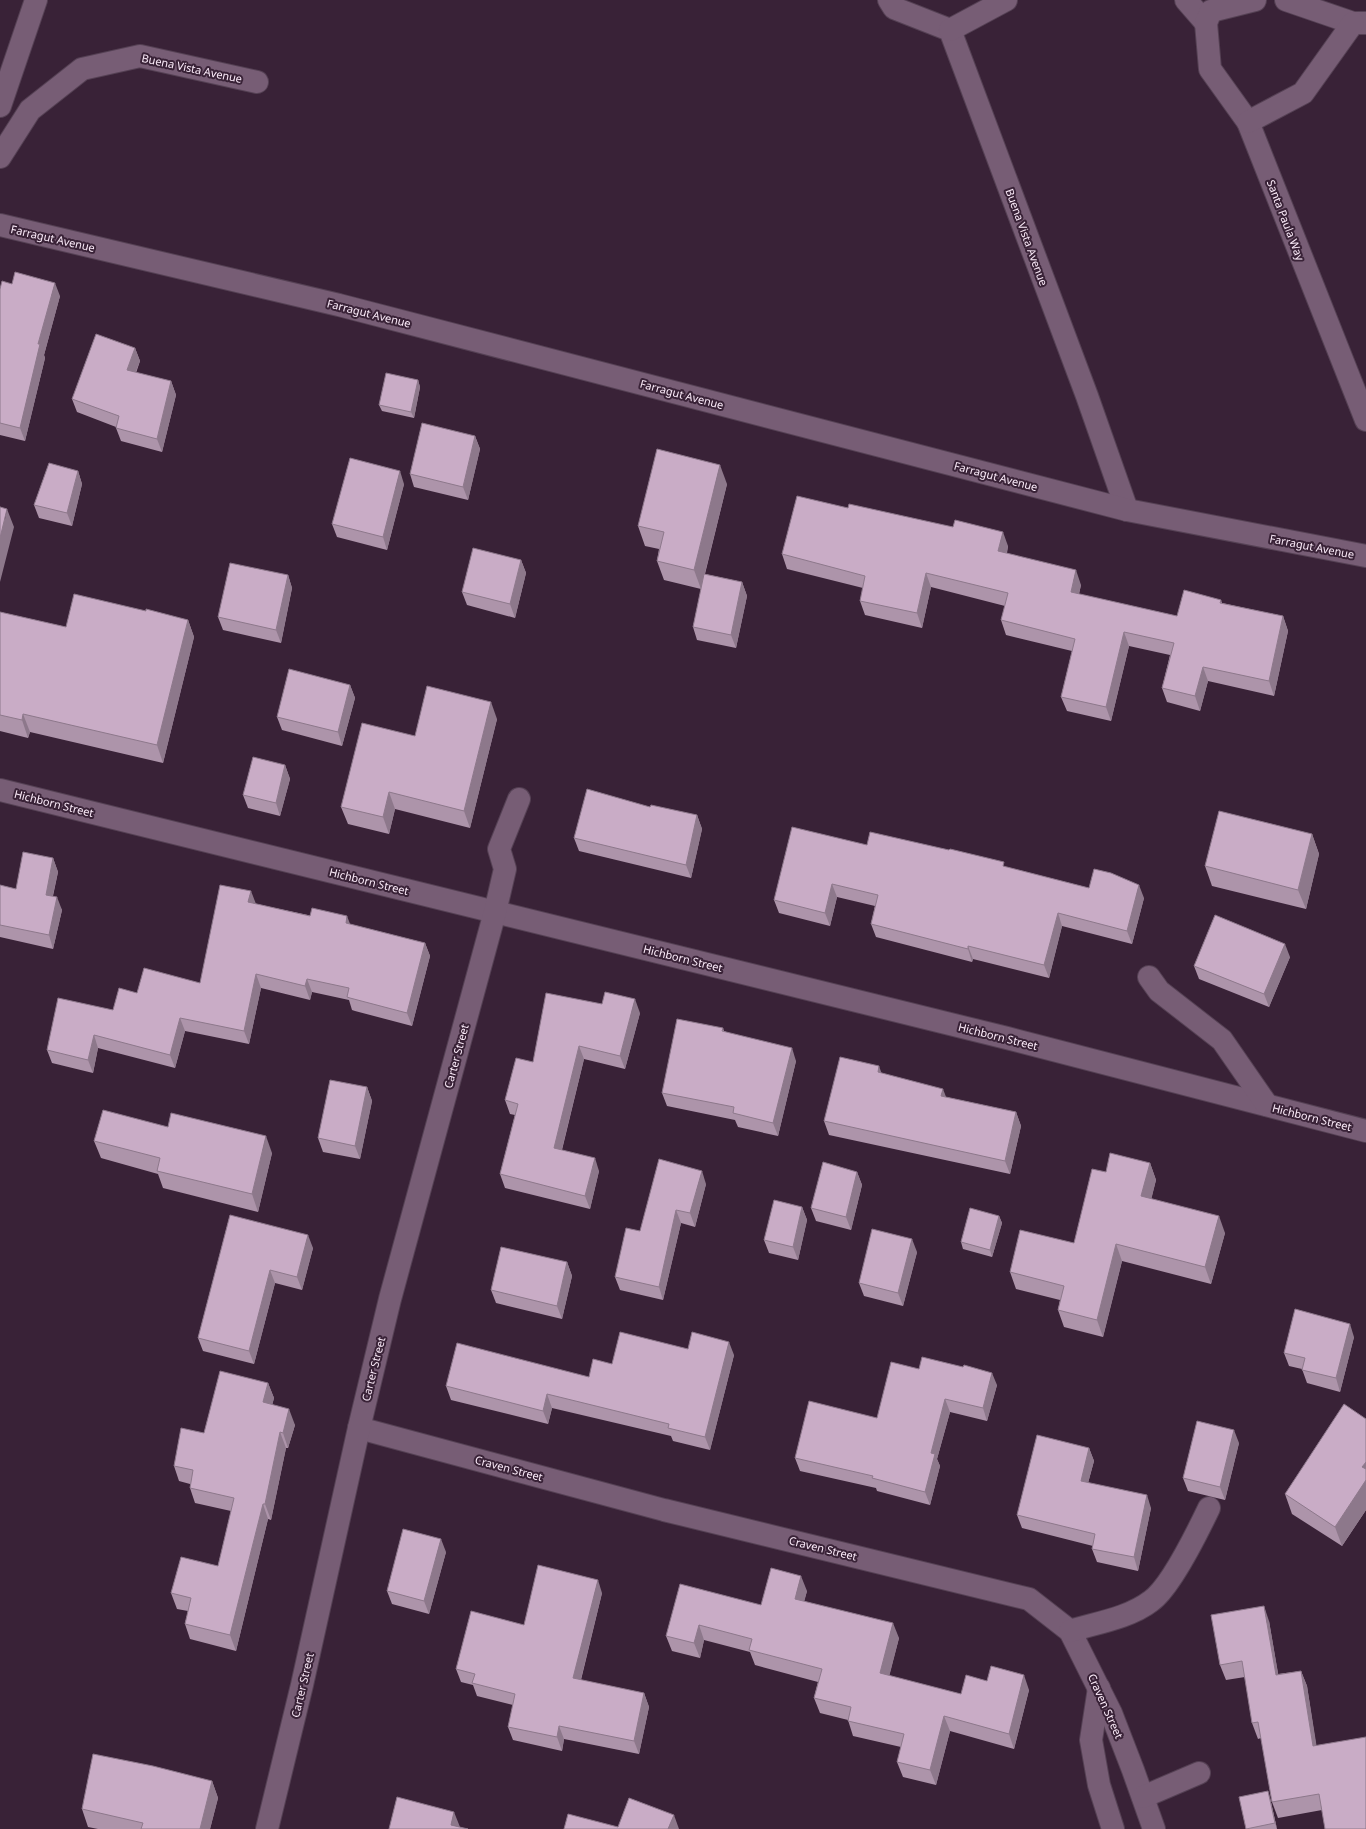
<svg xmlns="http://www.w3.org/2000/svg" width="1366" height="1829" font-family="'Noto Sans',sans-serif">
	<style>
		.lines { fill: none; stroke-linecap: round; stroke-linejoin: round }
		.minor-casing { stroke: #554154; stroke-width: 24 }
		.minor { stroke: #775d75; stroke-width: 22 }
		.wall { fill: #ad94aa }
		.shaded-wall { fill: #8d788b }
		.building { fill: #c9acc6; stroke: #8d788b }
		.labels { text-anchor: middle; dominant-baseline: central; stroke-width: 4; stroke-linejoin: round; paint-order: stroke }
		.street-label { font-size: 11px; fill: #fcecfa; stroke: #392237 }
	</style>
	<rect width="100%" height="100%" fill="#392237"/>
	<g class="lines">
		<!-- minor casing -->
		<g class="minor-casing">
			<g id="minor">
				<path d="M889,0L894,8L950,30L1087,396L1127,510"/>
				<path d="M1186,0L1206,23"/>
				<path d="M1255,0L1211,11L1206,23L1210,69L1248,122L1366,420"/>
				<path d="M1286,0L1353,23H1366"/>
				<path d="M950,30L1006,0"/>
				<path d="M0,106L36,0"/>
				<path d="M1248,122L1303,93L1353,23"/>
				<path d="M0,157L30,110L82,69L140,56L257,82"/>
				<path d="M0,225L339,305L1127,510L1366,556"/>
				<path d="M0,790L1007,1038L1366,1131"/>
				<path d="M1149,977L1159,991L1222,1040L1267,1105"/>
				<path d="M359,1428L664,1510L1029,1599L1070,1631L1111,1713L1133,1770L1154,1829"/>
				<path d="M1070,1631C1096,1623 1129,1618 1151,1601C1171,1587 1198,1531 1209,1508"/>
				<path d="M1099,1688L1091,1740L1099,1785L1113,1829"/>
				<path d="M1143,1797L1199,1773"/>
				<path d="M267,1829L302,1685L359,1428L390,1299L495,912L505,869L499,849L519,799"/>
			</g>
		</g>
		<!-- minor -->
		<use href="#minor" class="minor"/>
	</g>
	<!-- wall -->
	<g class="wall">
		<path d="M0,289L60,296L44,355L45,358L25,441L0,435Z"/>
		<path d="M135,348L140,361L136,373L171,381L176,395L162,452L121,441L116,428V427L77,412L72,399Z"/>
		<path d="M418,380L420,387L414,418L382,411L379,405Z"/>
		<path d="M475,436L480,449L468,500L414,487L410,474Z"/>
		<path d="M78,471L82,484L72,526L39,518L34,505Z"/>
		<path d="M404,484L387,550L337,537L332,524Z"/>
		<path d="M727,484L705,574L742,582L747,596L736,648L697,640L693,627L701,589L664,580L657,561L659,549L645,546L638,526Z"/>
		<path d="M848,508L953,527L1008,546L1007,553L1081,585L1079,594L1177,616L1221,600L1222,603L1283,616L1288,631L1274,696L1208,681L1200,711L1167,702L1162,688L1170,655L1129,646L1111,721L1067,711L1061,697L1072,651L1006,635L1001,620L1005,606L931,587L922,628L865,615L860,601L863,588L787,569L782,554Z"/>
		<path d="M521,560L526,573L515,618L467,605L462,592Z"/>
		<path d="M288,575L292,588L281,643L223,630L218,617Z"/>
		<path d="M146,611L188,620L194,637L163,763L30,732L28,738L0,731V612L66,627Z"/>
		<path d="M350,685L355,698L342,746L282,730L277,717Z"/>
		<path d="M497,719L470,828L395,809L389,834L348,824L341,807L415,736Z"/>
		<path d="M285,765L290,779L280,816L248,808L243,795Z"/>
		<path d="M650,807L697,815L702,829L691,878L579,851L574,838Z"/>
		<path d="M1312,834L1319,854L1306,909L1212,886L1205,866Z"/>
		<path d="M867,845L1006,867L1089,888L1144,898L1132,944L1062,926L1049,978L973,959L972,962L876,937L871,924L875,906L837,897L830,926L779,913L774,900Z"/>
		<path d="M53,858L58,872L53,896L62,910L53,949L0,937V885L16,889Z"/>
		<path d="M256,904L350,924L425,943L430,956L412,1026L355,1011L352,1010L349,1000L312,992L310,1000L261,988L249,1044L185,1031L175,1068L98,1048L93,1073L52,1063L47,1050L113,1010L200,983Z"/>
		<path d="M1290,957L1269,1007L1199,979L1194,966Z"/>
		<path d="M640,1013L625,1069L584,1059L562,1150L599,1171L590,1209L505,1188L500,1174L515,1115L510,1114L505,1100L533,1062Z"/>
		<path d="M723,1028L724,1031L796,1061L778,1136L738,1127L735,1120L667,1106L662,1093Z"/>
		<path d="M882,1073L946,1097L1016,1112L1021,1126L1010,1174L829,1135L824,1121Z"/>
		<path d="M367,1087L372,1101L360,1159L323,1152L318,1138Z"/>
		<path d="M168,1127L272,1153L258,1212L163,1188L158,1174L101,1158L94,1141Z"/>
		<path d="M1150,1163L1156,1180L1151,1199L1225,1233L1211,1284L1122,1261L1103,1337L1064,1327L1058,1310L1060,1300L1016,1289L1010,1272L1074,1243L1106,1172Z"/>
		<path d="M857,1172L862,1185L851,1230L816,1221L811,1208Z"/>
		<path d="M706,1184L695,1227L681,1223L663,1300L620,1290L615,1277L640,1231Z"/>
		<path d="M802,1207L807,1220L798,1260L769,1253L764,1240Z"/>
		<path d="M230,1215L313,1248L302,1290L275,1283L254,1364L203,1351L198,1338Z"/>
		<path d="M999,1216L1002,1223L992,1257L963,1249L961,1242Z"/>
		<path d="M917,1252L903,1306L864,1296L859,1283Z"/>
		<path d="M567,1262L572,1276L562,1319L496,1303L491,1290Z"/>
		<path d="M1354,1337L1340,1392L1307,1383L1302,1369L1289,1366L1284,1353Z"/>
		<path d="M688,1349L734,1355L710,1450L673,1441L671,1436L552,1408L548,1424L451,1400L446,1386L589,1377L612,1364Z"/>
		<path d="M919,1369L997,1385L987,1421L950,1412L937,1459L940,1466L930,1505L877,1491L876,1488L800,1471L795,1458L877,1418Z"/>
		<path d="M268,1383L274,1398L272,1405L295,1425L288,1448H286L271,1520L268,1519L236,1651L190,1639L185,1624L188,1611L177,1609L171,1593L218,1566L231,1511L195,1503L190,1488V1484L179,1481L174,1466L204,1433Z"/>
		<path d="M1366,1419V1510L1342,1546L1292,1514L1285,1494Z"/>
		<path d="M1239,1443L1225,1500L1188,1491L1183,1478Z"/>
		<path d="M1089,1448L1094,1461L1088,1483L1151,1508L1138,1571L1097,1562L1092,1549L1093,1546L1022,1528L1017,1515Z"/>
		<path d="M446,1552L429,1614L392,1604L387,1591Z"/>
		<path d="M807,1591L804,1601L899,1638L889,1676L961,1694L987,1681L1029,1690L1014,1749L950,1731L936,1785L903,1777L897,1762L901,1747L853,1736L848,1720L820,1713L814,1698L818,1682L755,1665L750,1652L704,1640L700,1658L672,1651L666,1636Z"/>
		<path d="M602,1593L581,1680L644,1693L649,1707L639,1754L564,1739L562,1751L513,1740L508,1727L513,1705L477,1696L473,1685L461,1682L456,1669L524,1625Z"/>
		<path d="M1269,1621L1278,1674L1301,1671L1307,1686L1316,1745L1322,1810L1278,1818L1272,1802L1261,1738L1258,1739L1252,1723L1245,1677L1226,1680L1220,1665Z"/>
		<path d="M212,1781L218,1798L210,1829H98L88,1827L82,1809Z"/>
		<path d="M1270,1798L1277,1829H1246Z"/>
	</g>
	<!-- shaded-wall -->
	<g class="shaded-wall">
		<path d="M55,283L60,296L44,355L45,358L25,441L20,428L38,344Z"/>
		<path d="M135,348L140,361L131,384L127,370Z"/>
		<path d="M418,380L420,387L414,418L411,412Z"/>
		<path d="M171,381L176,395L162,452L157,439Z"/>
		<path d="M475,436L480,449L468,500L463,487Z"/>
		<path d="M720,465L727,484L701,589L694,570Z"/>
		<path d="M78,471L82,484L72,526L67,513Z"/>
		<path d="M400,471L404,484L387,550L383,537Z"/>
		<path d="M0,506L5,519L7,509L14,527L0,582Z"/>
		<path d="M1003,532L1008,546L1004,565L998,551Z"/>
		<path d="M521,560L526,573L515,618L510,604Z"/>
		<path d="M1076,570L1081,585L1076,606L1071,592Z"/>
		<path d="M926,573L931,587L922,628L917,613Z"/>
		<path d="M288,575L292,588L281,643L276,630Z"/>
		<path d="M742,582L747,596L736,648L731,635Z"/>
		<path d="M1283,616L1288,631L1274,696L1269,681Z"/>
		<path d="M188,620L194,637L163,763L157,745Z"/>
		<path d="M1124,632L1129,646L1111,721L1106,707Z"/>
		<path d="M1203,667L1208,681L1200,711L1195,696Z"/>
		<path d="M350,685L355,698L342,746L338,732Z"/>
		<path d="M491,702L497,719L470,828L464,811Z"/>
		<path d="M23,714L30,732L28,738L22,720Z"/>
		<path d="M285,765L290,779L280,816L276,803Z"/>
		<path d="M389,792L395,809L389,834L383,817Z"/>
		<path d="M697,815L702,829L691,878L686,865Z"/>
		<path d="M1312,834L1319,854L1306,909L1298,890Z"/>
		<path d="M53,858L58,872L50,908L46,895Z"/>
		<path d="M832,884L837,897L830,926L825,913Z"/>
		<path d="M1139,885L1144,898L1132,944L1127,931Z"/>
		<path d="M251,891L256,904L248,902Z"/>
		<path d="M57,897L62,910L53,949L49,935Z"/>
		<path d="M1058,913L1062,926L1049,978L1044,965Z"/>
		<path d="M347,916L352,929L346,923Z"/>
		<path d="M425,943L430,956L412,1026L407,1013Z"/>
		<path d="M1285,944L1290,957L1269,1007L1264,994Z"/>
		<path d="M968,946L973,959L972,962L968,949Z"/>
		<path d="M256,974L261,988L249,1044L244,1031Z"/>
		<path d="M307,979L312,992L310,1000L305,986Z"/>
		<path d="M635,999L640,1013L625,1069L620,1056Z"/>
		<path d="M180,1018L185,1031L175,1068L170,1055Z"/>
		<path d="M94,1035L98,1048L93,1073L88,1060Z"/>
		<path d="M579,1046L584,1059L559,1161L554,1148Z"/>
		<path d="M792,1048L796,1061L778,1136L773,1123Z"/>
		<path d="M879,1066L884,1080L878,1072Z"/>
		<path d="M367,1087L372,1101L360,1159L355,1146Z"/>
		<path d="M943,1089L948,1102L941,1096Z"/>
		<path d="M1016,1112L1021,1126L1010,1174L1005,1161Z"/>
		<path d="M266,1136L272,1153L258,1212L252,1194Z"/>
		<path d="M595,1158L599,1171L590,1209L585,1196Z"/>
		<path d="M1150,1163L1156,1180L1148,1213L1141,1196Z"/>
		<path d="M702,1171L706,1184L695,1227L690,1213Z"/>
		<path d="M857,1172L862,1185L851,1230L846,1217Z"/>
		<path d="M802,1207L807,1220L798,1260L793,1247Z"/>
		<path d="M676,1210L681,1223L663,1300L659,1287Z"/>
		<path d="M999,1216L1002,1223L992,1257L990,1250Z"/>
		<path d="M1219,1216L1225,1233L1211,1284L1205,1267Z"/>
		<path d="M308,1235L313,1248L302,1290L297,1277Z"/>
		<path d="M912,1239L917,1252L903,1306L898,1293Z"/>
		<path d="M1116,1244L1122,1261L1103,1337L1097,1320Z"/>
		<path d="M567,1262L572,1276L562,1319L557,1306Z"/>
		<path d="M270,1270L275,1283L254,1364L249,1351Z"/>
		<path d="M1350,1324L1354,1337L1340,1392L1336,1378Z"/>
		<path d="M729,1342L734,1355L710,1450L705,1437Z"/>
		<path d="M992,1373L997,1385L987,1421L983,1408Z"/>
		<path d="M268,1383L274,1398L269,1418L263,1402Z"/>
		<path d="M547,1394L552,1408L548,1424L543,1411Z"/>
		<path d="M945,1399L950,1412L937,1459L940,1466L930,1505L925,1492L931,1453Z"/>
		<path d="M289,1409L295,1425L288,1448L283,1433Z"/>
		<path d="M1234,1430L1239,1443L1225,1500L1220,1487Z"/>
		<path d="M280,1432L286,1448L271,1520L265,1504Z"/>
		<path d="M1089,1448L1094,1461L1085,1494L1081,1481Z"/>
		<path d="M1366,1462V1477L1362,1467Z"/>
		<path d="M1366,1480V1510L1342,1546L1335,1527Z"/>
		<path d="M1147,1495L1151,1508L1138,1571L1134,1557Z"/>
		<path d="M263,1504L268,1519L236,1651L230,1635Z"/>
		<path d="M441,1539L446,1552L429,1614L424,1601Z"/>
		<path d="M801,1576L807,1591L801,1614L795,1599Z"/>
		<path d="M598,1580L602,1593L578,1691L573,1678Z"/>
		<path d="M1264,1606L1269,1621L1281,1690L1276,1675Z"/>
		<path d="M893,1623L899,1638L886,1689L880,1673Z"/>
		<path d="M699,1625L704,1640L700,1658L694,1643Z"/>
		<path d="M1301,1671L1307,1686L1319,1761L1313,1746Z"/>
		<path d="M1024,1675L1029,1690L1014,1749L1009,1734Z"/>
		<path d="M644,1693L649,1707L639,1754L634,1741Z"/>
		<path d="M944,1716L950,1731L936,1785L930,1770Z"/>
		<path d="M559,1726L564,1739L562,1751L557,1737Z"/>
		<path d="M212,1781L218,1798L210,1829H200Z"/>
		<path d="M1268,1791L1270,1798L1277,1829L1275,1823Z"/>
		<path d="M454,1812L460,1827L451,1825Z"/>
		<path d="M674,1815L679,1829H668Z"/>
	</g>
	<!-- building -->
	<g class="building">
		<path d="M15,272L55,283L38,344H40L20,428L0,423V289L2,281L12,284Z"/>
		<path d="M96,334L135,348L127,370L171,381L157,439L116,428L119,416L72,399Z"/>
		<path d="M386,373L418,380L411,412L379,405Z"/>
		<path d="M422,423L475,436L463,487L410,474Z"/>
		<path d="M657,449L720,465L694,570L657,561L664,532L638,526Z"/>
		<path d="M350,458L400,471L383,537L332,524Z"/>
		<path d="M49,463L78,471L67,513L34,505Z"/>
		<path d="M797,496L848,508L849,504L953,527L955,520L1003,532L998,551L1076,570L1071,592L1177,616L1184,590L1221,600L1220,603L1283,616L1269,681L1203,667L1195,696L1162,688L1174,643L1124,632L1106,707L1061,697L1075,639L1001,620L1008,593L926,573L917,613L860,601L865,576L782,554Z"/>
		<path d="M0,507L7,509L0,538Z"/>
		<path d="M473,548L521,560L510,604L462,592Z"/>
		<path d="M230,563L288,575L276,630L218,617Z"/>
		<path d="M704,574L742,582L731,635L693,627Z"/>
		<path d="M74,594L146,611V609L188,620L157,745L23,714L22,720L0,715V612L66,627Z"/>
		<path d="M289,669L350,685L338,732L277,717Z"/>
		<path d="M427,686L491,702L464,811L389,792L383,817L341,807L362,723L415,736Z"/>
		<path d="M253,757L285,765L276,803L243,795Z"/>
		<path d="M587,789L650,807L651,805L697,815L686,865L574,838Z"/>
		<path d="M1219,811L1312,834L1298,890L1205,866Z"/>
		<path d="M792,827L867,845L870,832L949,850L950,849L1004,862L1003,866L1089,888L1094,869L1111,873L1139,885L1127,931L1058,913L1044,965L968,946V949L871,924L878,895L832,884L825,913L774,900Z"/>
		<path d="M23,852L53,858L46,895L57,897L49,935L0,925V885L16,889Z"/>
		<path d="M220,885L251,891L248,902L310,916L312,908L347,916L346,923L425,943L407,1013L350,998L347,997L349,988L307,979L305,986L256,974L244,1031L180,1018L170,1055L94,1035L88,1060L47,1050L58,998L113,1010L119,988L137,993L144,968L200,983Z"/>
		<path d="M1215,915L1285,944L1264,994L1194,966Z"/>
		<path d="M605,992L635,999L620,1056L579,1046L554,1148L595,1158L585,1196L500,1174L518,1104L505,1100L516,1058L533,1062L546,993L602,1004Z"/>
		<path d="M677,1019L723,1028L722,1031L792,1048L773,1123L733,1113L734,1107L662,1093Z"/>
		<path d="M840,1057L879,1066L878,1072L943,1089L941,1096L1016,1112L1005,1161L824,1121Z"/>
		<path d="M330,1080L367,1087L355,1146L318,1138Z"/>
		<path d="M103,1110L168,1127L171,1113L266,1136L252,1194L157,1171L160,1158L94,1141Z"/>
		<path d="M1110,1153L1150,1163L1141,1196L1219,1216L1205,1267L1116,1244L1097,1320L1058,1310L1064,1286L1010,1272L1020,1230L1074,1243L1092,1169L1106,1172Z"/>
		<path d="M659,1159L702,1171L690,1213L676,1210L659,1287L615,1277L626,1228L640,1231Z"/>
		<path d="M823,1162L857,1172L846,1217L811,1208Z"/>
		<path d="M774,1200L802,1207L793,1247L764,1240Z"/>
		<path d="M970,1208L999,1216L990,1250L961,1242Z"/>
		<path d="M230,1215L308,1235L297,1277L270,1270L249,1351L198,1338Z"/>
		<path d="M872,1229L912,1239L898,1293L859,1283Z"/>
		<path d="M501,1247L567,1262L557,1306L491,1290Z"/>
		<path d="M1295,1309L1350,1324L1336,1378L1302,1370L1305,1358L1284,1353Z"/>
		<path d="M620,1332L688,1349L692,1332L729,1342L705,1437L668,1428L669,1424L547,1394L543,1411L446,1386L457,1343L589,1377L593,1359L612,1364Z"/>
		<path d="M922,1357L963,1367L964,1365L992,1373L983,1408L945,1399L931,1453L935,1454L925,1492L872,1478L873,1476L795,1458L809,1401L877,1418L891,1362L919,1369Z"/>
		<path d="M220,1371L268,1383L263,1402L289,1409L283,1433L280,1432L265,1504H263L230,1635L185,1624L191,1598L171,1593L181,1557L218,1566L234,1498L190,1488L193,1470L174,1466L181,1428L204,1433Z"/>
		<path d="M1344,1404L1366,1419V1462L1362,1467L1366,1469V1480L1335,1527L1285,1494Z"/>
		<path d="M1197,1421L1234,1430L1220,1487L1183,1478Z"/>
		<path d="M1037,1435L1089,1448L1081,1481L1147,1495L1134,1557L1092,1549L1095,1534L1017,1515Z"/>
		<path d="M403,1529L441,1539L424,1601L387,1591Z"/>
		<path d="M538,1565L598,1580L573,1678L644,1693L634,1741L559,1726L557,1737L508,1727L515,1694L472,1683L475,1674L456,1669L471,1611L524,1625Z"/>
		<path d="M771,1568L801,1576L795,1599L893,1623L880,1673L961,1694L966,1675L987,1681L991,1666L1024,1675L1009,1734L944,1716L930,1770L897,1762L904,1734L848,1721L851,1707L814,1698L822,1669L749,1650L752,1639L699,1625L694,1643L666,1636L680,1584L761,1605Z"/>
		<path d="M1264,1606L1276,1675L1301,1671L1313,1746L1366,1737V1829H1325L1319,1794L1272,1802L1258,1722L1252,1723L1242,1661L1220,1665L1211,1615Z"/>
		<path d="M93,1754L153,1766L212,1781L200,1829H141L143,1823L82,1809Z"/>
		<path d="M1268,1791L1275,1823L1246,1829L1239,1797Z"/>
		<path d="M397,1797L454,1812L451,1825L468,1829H389Z"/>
		<path d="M629,1798L674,1815L668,1829H564L568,1814L618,1827Z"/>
	</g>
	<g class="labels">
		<!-- street labels -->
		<g class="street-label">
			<text transform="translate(192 68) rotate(12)">Buena Vista Avenue</text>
			<text transform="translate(1286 220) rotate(69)">Santa Paula Way</text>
			<text transform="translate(1027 237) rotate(70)">Buena Vista Avenue</text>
			<text transform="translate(53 238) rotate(13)">Farragut Avenue</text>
			<text transform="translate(369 313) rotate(14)">Farragut Avenue</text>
			<text transform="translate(682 394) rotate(15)">Farragut Avenue</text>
			<text transform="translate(996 476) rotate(15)">Farragut Avenue</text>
			<text transform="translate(1312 546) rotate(11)">Farragut Avenue</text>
			<text transform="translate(54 803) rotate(14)">Hichborn Street</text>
			<text transform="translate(369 881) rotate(14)">Hichborn Street</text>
			<text transform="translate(683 958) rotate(14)">Hichborn Street</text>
			<text transform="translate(998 1036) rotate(14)">Hichborn Street</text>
			<text transform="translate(456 1056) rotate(-75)">Carter Street</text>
			<text transform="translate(1312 1117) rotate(14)">Hichborn Street</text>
			<text transform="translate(373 1369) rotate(-76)">Carter Street</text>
			<text transform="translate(509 1468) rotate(15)">Craven Street</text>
			<text transform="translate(823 1548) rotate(14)">Craven Street</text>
			<text transform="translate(302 1685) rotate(-77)">Carter Street</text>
			<text transform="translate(1106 1706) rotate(66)">Craven Street</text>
		</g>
	</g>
</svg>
